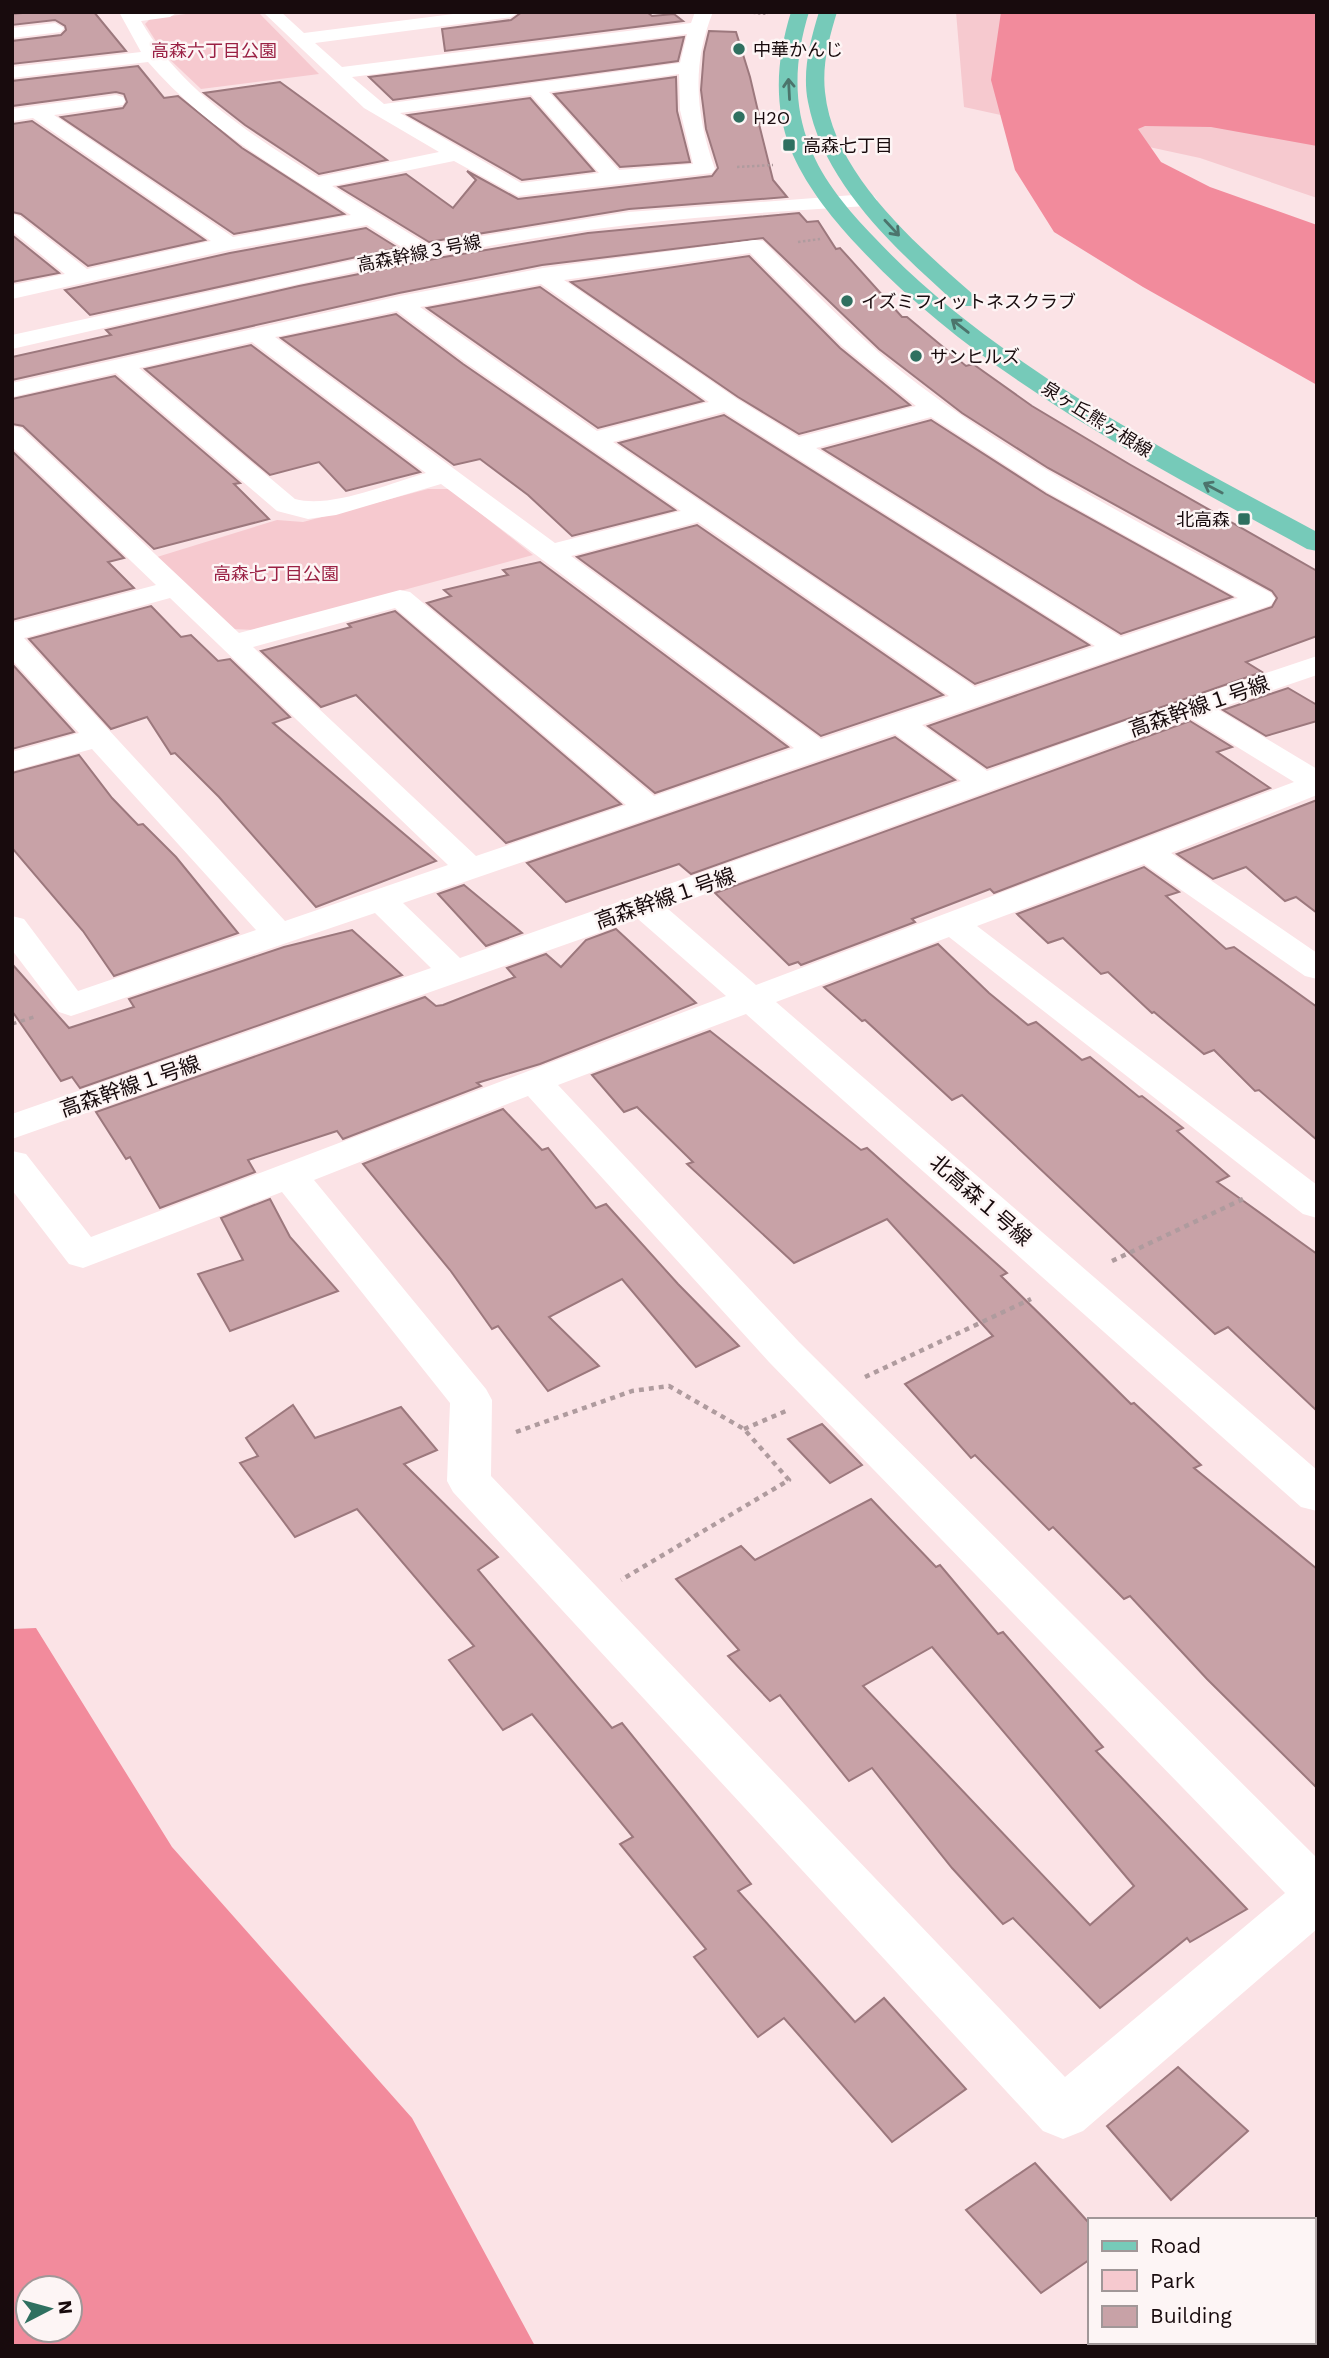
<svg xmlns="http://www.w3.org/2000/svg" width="1329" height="2358" font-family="'Work Sans','Noto Sans JP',sans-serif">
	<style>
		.green { fill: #f6c9cf }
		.forest { fill: #f28b9c; fill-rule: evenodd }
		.building { fill: #c8a2a7; stroke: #9c787d; stroke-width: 2; fill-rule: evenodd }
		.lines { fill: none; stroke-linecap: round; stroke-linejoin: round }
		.path-far2 { stroke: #af9b9e; stroke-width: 2.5; stroke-dasharray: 2.5 2.5; stroke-linecap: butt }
		.path-far1 { stroke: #af9b9e; stroke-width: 3.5; stroke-dasharray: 4.5 4.5; stroke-linecap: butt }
		.path { stroke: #af9b9e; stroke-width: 4.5; stroke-dasharray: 5 5; stroke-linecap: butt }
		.minor { fill: #fff; fill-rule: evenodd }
		.major { fill: #76cab9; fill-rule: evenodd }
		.oneway { stroke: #4c746c }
		.poi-dot { fill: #2f7060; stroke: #fdf5f5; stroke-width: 2.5 }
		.labels { text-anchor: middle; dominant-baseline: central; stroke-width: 5; stroke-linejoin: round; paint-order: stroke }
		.far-poi-label { font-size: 18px; fill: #180b0d; stroke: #fdf5f5; text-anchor: start }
		.far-park-label { font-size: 18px; fill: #9a2144; stroke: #fdf5f5 }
		.far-street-label { font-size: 18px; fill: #180b0d; stroke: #fdf5f5 }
		.street-label { font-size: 21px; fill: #180b0d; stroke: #fdf5f5 }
	</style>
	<rect width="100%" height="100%" fill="#fbe3e6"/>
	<!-- green -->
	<g class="green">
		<path d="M200,12H258L319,74L201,89L164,54L145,24L150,19Z"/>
		<path d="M956,12H1317V198L1200,158L964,107Z"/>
		<path d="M428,489H450L533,555L256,630L231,629L157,557L277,520L303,522Z"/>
	</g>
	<!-- forest -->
	<g class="forest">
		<path d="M1001,12H1317V146L1211,127L1145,126L1138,129L1161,162L1210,187L1317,225V385L1143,287L1054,232L1015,170L991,80Z"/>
		<path d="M36,1628L172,1847L412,2118L535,2346H12V1629ZM28,2288H70V2330H28Z"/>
	</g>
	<!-- building -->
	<g class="building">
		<path d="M33,12H94L126,51L12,64V41L61,35L66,30L65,26L55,20L12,25V14Z"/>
		<path d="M522,12H647L652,16L674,14L683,21L445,51L442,29L511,20Z"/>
		<path d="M709,31L736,32L750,77L761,124H759L773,180L787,197L629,209L429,242L339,187L406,174L453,208L476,180L467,171L518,199L712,176L718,168L706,129L701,90L704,52Z"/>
		<path d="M684,37L678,61L393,100L369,77Z"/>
		<path d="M138,66L164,98L178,96L242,148L344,214L234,234L61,117L123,108L127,102L124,94L116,92L12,106V81Z"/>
		<path d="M676,77L677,111L690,162L620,167L554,94Z"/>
		<path d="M280,82L387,160L319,174L245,125L204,93Z"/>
		<path d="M530,98L594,171L522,180L408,115Z"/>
		<path d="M32,121L205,240L88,266L21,214L12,212V124Z"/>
		<path d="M799,213L807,222L818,221L836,249L840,248L902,317H907L966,366L973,364L1032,406L1129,464L1317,571V636L1246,662L1262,672L987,768L928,726L1272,607L1277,598L1272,591L1048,468L962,413L879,349L763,238L542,265L399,293L12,380V357L111,335L106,330L299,286L444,257L588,233Z"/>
		<path d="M366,228L398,248L90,315L65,290L230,253Z"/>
		<path d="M12,235L59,273L12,282Z"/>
		<path d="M749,256L840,348L910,405L799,434L738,397L571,282Z"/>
		<path d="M540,287L703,401L598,428L427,308Z"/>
		<path d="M396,314L463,364L675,510L572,536L528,495L480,459L454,465L281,338Z"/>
		<path d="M251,345L420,472L346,491L319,462L270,475L145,369Z"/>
		<path d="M115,376L240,483L234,484L269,519L154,549L23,426L12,424V399Z"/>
		<path d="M724,415L1089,645L975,684L619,443Z"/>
		<path d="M931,420L1046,494L1232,597L1121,634L823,449Z"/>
		<path d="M12,451L124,558L108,562L134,588L12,620Z"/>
		<path d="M697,525L943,695L821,736L577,557Z"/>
		<path d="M540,562L788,747L655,793L427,603L451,596L444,590L508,575L503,570Z"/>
		<path d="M151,606L181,637L191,635L218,661L230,659L290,717L273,723L436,861L316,907L219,797L175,753L171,754L147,717L111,729L29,639Z"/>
		<path d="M395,611L621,804L506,843L356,695L321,707L261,651L351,627L348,624Z"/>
		<path d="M12,664L74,732L12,749Z"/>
		<path d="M1288,688L1317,705V721L1266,736L1223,710Z"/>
		<path d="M1190,721L1232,747L1217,752L1270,788L994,893L990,889L912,919L915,922L801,965L798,962L789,965L715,893Z"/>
		<path d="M895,737L955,780L691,874L679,864L566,902L527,863Z"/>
		<path d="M79,755L112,798L138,825L143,824L176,857L238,933L114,976L83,931L12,848V773Z"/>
		<path d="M1317,800V913L1296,897L1285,901L1246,867L1213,879L1177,854Z"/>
		<path d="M1144,867L1179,892L1166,896L1226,949L1234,947L1317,1007V1140L1259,1090L1255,1091L1214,1050L1204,1054L1154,1012L1152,1013L1108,972L1101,974L1063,938L1048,943L1017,914Z"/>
		<path d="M464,885L522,933L486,946L438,894Z"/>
		<path d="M616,929L696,1003L540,1064L477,1083L481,1086L343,1139L337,1131L248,1160L255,1172L160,1208L130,1157L126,1159L96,1112L425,997L436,1006L443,1005L515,977L507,968L546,954L561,967L586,940Z"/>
		<path d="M352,930L402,975L80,1088L72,1077L61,1081L12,1011V964L69,1028L134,1007L129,999L284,947Z"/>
		<path d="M938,944L989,993L1028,1025L1036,1022L1082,1060L1090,1057L1139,1097L1142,1096L1183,1128L1177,1131L1229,1176L1217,1182L1317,1254V1411L1228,1327L1215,1334L962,1095L952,1100L865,1020L862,1021L824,987Z"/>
		<path d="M710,1031L861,1150L867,1148L1007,1273L1001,1276L1131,1404L1134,1403L1201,1465L1194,1468L1317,1569V1788L1207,1679L1130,1596L1124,1599L1053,1527L1049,1530L975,1455L971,1458L905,1384L993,1336L887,1219L794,1263L687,1164L693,1162L637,1107L624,1112L592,1075Z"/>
		<path d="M503,1109L542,1150L548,1148L596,1208L606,1204L678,1284L739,1346L696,1367L622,1279L549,1317L599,1366L548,1391L498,1326L492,1329L450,1270L363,1164Z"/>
		<path d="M270,1199L290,1237L338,1291L230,1331L198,1274L243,1260L221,1218Z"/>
		<path d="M293,1405L315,1438L401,1407L437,1450L404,1464L498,1557L478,1570L612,1728L622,1723L686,1802L751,1884L738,1891L855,2022L884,1998L966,2089L892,2142L784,2018L758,2037L694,1957L706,1949L620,1844L633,1837L532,1714L503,1730L449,1660L474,1646L357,1509L295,1537L240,1463L258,1456L246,1438Z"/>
		<path d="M822,1424L862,1465L830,1483L788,1439Z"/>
		<path d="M871,1499L936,1567L940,1565L998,1634L1003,1632L1103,1747L1096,1751L1247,1909L1190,1942L1187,1938L1100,2008L1013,1918L1003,1924L952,1868L872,1768L849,1781L780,1695L770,1701L728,1656L739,1650L676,1579L741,1546L755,1560ZM932,1647L1134,1886L1090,1925L863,1686Z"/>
		<path d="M1178,2067L1248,2131L1171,2200L1107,2126Z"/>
		<path d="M1035,2163L1089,2223V2260L1041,2293L966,2210Z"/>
	</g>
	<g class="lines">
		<!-- path-far2 -->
		<g class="path-far2">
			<path d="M743,12L768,14"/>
			<path d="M737,167L773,165"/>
			<path d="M798,242L820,239"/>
		</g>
		<!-- path-far1 -->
		<path class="path-far1" d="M12,1024L34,1017"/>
		<!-- path -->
		<g class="path">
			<path d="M1112,1261L1243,1199"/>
			<path d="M865,1377L1031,1299"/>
			<path d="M744,1429L786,1411"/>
			<path d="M516,1432L632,1391L669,1386L744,1429L789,1480L621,1580"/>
		</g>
		<!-- minor -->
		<g class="minor">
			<path d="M119,12H178L170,17L141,21C180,90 252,135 318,177L439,152L364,108L263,12H281L304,33L469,12H519L511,17L315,43L342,67L691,23L695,12H713C691,65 696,116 715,169L712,173L518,196L454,161L332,186L428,245L629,212L867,194L874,196L877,200L874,204L867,206C774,212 680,217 588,230C394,258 203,306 12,349V335L405,249L367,225L229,250L12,299V285L65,274L12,231V214L19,216L87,269L211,241L33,118L12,121V109L116,95L123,97L125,101L123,105L54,115L233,237L351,215C281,171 203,126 148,62L12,78V67L141,52ZM687,34L680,63L384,104L352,77ZM679,74L680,110L693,164L619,170L549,92ZM531,95L599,173L521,183L400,113Z"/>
			<path d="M55,23L64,28L61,32L12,38V28Z"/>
			<path d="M755,240L763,241C813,291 862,342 919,385C1028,467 1151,529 1271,593L1275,599L1271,605L922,725L987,771L1182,701L1317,656V675L1217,709L1317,769V795L1171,853L1317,953V979L1305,976L1144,864L977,926L1317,1185V1218L1303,1214L949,937L776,1002L1317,1470V1511L1301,1507L746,1014L558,1085L799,1342L1317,1858V1929L1083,2131L1063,2139L1043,2131L453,1492L447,1481L450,1403L282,1192L83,1268L69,1264L12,1190V1151L26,1154L91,1237L726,996L638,919L12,1139V1114L431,968L375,913L83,1012L71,1016L59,1012L12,950V916L24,919L78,991L256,930L92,749L12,771V752L79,733L12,660V623L156,585L12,447V426L21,428L239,633L400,590L410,592L654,796L794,748L441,484L336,515L308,519L277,511L116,373L12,397V383L400,296L543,268ZM750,253L842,346L916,406L799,437L737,399L564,280ZM541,284L709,402L597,431L420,307ZM397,311L465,362L681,511L555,543L275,337ZM252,342L426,473C390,483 331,509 295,499L139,368ZM724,412L1095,646L975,687L613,442ZM931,417L1047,492L1238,598L1121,637L816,448ZM698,522L949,696L821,739L571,556ZM170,598L448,865L285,921L24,638ZM395,608L626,805L476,856L253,647ZM1190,718L1294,782L756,985L667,908ZM895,734L961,781L460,958L403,903ZM528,1096L769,1362L1285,1893L1065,2077L491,1476L492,1400L486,1389L314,1180Z"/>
		</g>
		<!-- major -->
		<g class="major">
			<path d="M791,12H809C795,57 792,103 810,147C823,181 849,211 874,237C992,363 1166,451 1317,532V551L1307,549C1152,464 978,376 856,244C830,216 804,183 790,148C773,103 777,57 791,12Z"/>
			<path d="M819,12H837C829,38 822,65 825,92C833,174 917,245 975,296L978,301L975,306H959C899,252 824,186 808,102C802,72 810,41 819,12Z"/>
		</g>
	</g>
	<!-- one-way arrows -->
	<defs><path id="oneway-shaft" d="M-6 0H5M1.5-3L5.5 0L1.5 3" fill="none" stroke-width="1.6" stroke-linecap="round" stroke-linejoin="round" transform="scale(1.75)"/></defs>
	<g class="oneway">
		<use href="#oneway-shaft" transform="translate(789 89) rotate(-93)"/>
		<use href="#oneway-shaft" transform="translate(892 228) rotate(47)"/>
		<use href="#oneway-shaft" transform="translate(960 326) rotate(-142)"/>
		<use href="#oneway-shaft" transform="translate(1213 488) rotate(-152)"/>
	</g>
	<!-- markers -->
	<g class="poi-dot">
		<circle cx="739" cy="49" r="7"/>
		<circle cx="739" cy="117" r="7"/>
		<rect x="782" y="138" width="14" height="14" rx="3.5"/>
		<circle cx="847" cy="301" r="7"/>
		<circle cx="916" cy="356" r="7"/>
		<rect x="1237" y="512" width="14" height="14" rx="3.5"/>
	</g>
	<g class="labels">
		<!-- far-poi labels -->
		<g class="far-poi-label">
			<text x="753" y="49">中華かんじ</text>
			<text x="753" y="117">H2O</text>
			<text x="803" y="145">高森七丁目</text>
			<text x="861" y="301">イズミフィットネスクラブ</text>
			<text x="930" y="356">サンヒルズ</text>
			<text x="1230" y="519" text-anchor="end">北高森</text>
		</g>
		<!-- far-park labels -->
		<g class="far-park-label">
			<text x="214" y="50">高森六丁目公園</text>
			<text x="276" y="573">高森七丁目公園</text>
		</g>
		<!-- far-street labels -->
		<g class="far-street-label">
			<text transform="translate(419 253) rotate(-11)">高森幹線３号線</text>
			<text transform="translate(1097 419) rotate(32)">泉ヶ丘熊ヶ根線</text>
		</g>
		<!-- street labels -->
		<g class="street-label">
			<text transform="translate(1199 706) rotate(-19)">高森幹線１号線</text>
			<text transform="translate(665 898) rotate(-19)">高森幹線１号線</text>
			<text transform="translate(130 1086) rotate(-19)">高森幹線１号線</text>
			<text transform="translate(981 1200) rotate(41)">北高森１号線</text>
		</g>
	</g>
	<!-- border -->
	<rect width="1329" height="2358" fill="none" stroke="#180b0d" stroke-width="28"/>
	<!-- legend -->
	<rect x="1088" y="2218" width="228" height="126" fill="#fdf5f5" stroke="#a19798" stroke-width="2"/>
	<rect x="1102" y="2241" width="35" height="10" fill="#76cab9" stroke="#a19798" stroke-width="2"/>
	<text x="1150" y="2253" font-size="21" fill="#180b0d">Road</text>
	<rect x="1102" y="2270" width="35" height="21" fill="#f6c9cf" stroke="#a19798" stroke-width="2"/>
	<text x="1150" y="2288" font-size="21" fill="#180b0d">Park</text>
	<rect x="1102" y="2306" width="35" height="21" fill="#c8a2a7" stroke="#a19798" stroke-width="2"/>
	<text x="1150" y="2323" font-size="21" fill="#180b0d">Building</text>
	<!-- north arrow -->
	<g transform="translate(49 2309) rotate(84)"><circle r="33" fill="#fdf5f5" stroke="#a19798" stroke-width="2"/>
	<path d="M0-5L12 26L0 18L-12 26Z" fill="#2f7060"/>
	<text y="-10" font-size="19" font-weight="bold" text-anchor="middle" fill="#180b0d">N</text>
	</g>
</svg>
